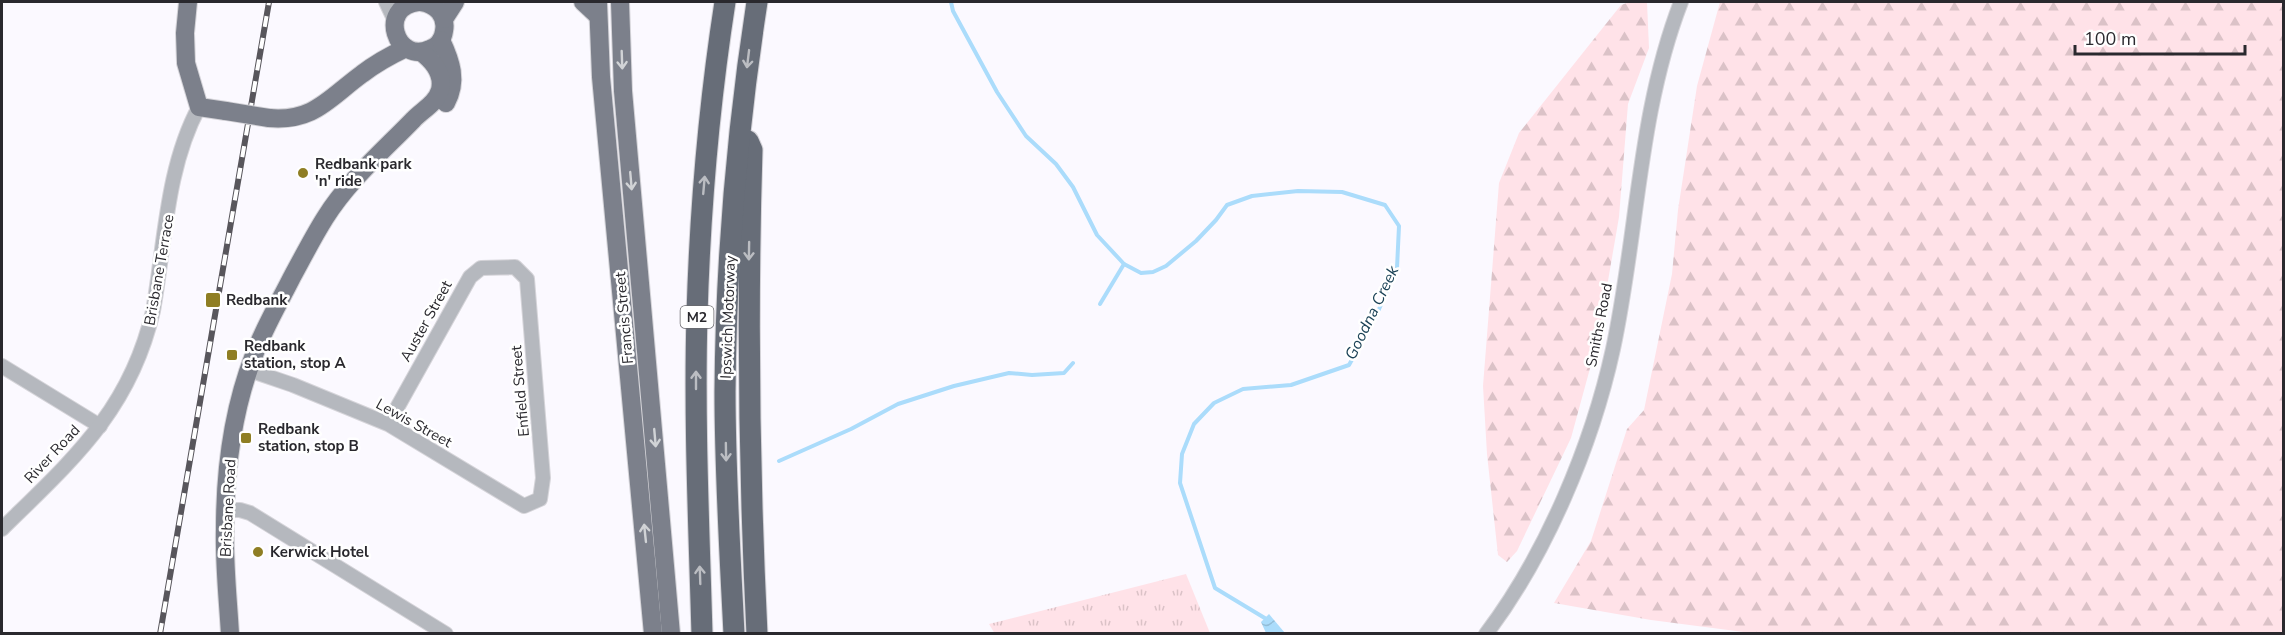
<svg xmlns="http://www.w3.org/2000/svg" width="2285" height="635" font-family="'Nunito Sans',sans-serif">
	<style>
		.grass { fill: url(#grass-tufts) }
		.forest { fill: url(#forest-firs) }
		.water { fill: url(#water-waves) }
		.lines { fill: none; stroke-linecap: round; stroke-linejoin: round }
		.stream { stroke: #abdcfb; stroke-width: 4 }
		.minor-casing { stroke: #d5d4d9; stroke-width: 16 }
		.major-casing { stroke: #d5d4d9; stroke-width: 20 }
		.highway-casing { stroke: #d5d4d9; stroke-width: 23 }
		.minor { stroke: #b5b8be; stroke-width: 14 }
		.major { stroke: #7c808b; stroke-width: 18 }
		.highway { stroke: #676d78; stroke-width: 21 }
		.rail-casing { stroke: #58565c; stroke-width: 6 }
		.rail { stroke: #fff; stroke-width: 4; stroke-dasharray: 11; stroke-linecap: butt }
		.major-bridge-casing { stroke: #d5d4d9; stroke-width: 20; stroke-linecap: butt }
		.major-bridge { stroke: #7c808b; stroke-width: 18 }
		.oneway { stroke: #bbbdc2 }
		.oneway2 { stroke: #d1d3d6 }
		.poi-dot { fill: #8f7e24; stroke: #fff; stroke-width: 2 }
		.labels { text-anchor: middle; dominant-baseline: central; stroke-width: 5; stroke-linejoin: round; paint-order: stroke }
		.shield { fill: #fff; stroke: #6a696d; stroke-width: 1.5 }
		.shield-label { font-size: 14px; font-weight: bold; fill: #2a292e }
		.poi-label { font-size: 15px; font-weight: bold; fill: #2a292e; stroke: #fff; text-anchor: start }
		.street-label { font-size: 15px; fill: #2a292e; stroke: #fff }
		.water-label { font-size: 16px; font-style: italic; fill: #1b4256; stroke: #fff }
	</style>
	<defs>
		<pattern id="grass-tufts" width="24" height="20" patternUnits="userSpaceOnUse" patternTransform="scale(1.5)"><rect width="24" height="20" fill="#ffe2e8"/><path d="M3 7l-1-3M5 7V3M7 7l1-3M15 17l-1-3M17 17v-4M19 17l1-3" fill="none" stroke="#dbc2c7"/></pattern>
		<pattern id="forest-firs" width="22" height="20" patternUnits="userSpaceOnUse" patternTransform="scale(1.5)"><rect width="22" height="20" fill="#ffe2e8"/><path d="M5 1l3.5 6h-7zM16 11l3.5 6h-7z" fill="#dbc2c7"/></pattern>
		<pattern id="water-waves" width="16" height="10" patternUnits="userSpaceOnUse" patternTransform="scale(1.5)"><rect width="16" height="10" fill="#abdcfb"/><path d="M0 5q4-4 8 0t8 0" fill="none" stroke="#93bdd7"/></pattern>
	</defs>
	<rect width="100%" height="100%" fill="#fbf9ff"/>
	<!-- grass -->
	<path class="grass" d="M1186,574L1210,633L995,634L989,624Z"/>
	<!-- forest -->
	<g class="forest">
		<path d="M1630,2H1647L1649,48L1628,104L1619,217L1598,339L1571,438L1517,551L1507,562L1498,555L1487,454L1483,386L1499,183L1519,133L1621,5Z"/>
		<path d="M1720,2H2283V633L1759,634L1651,620L1554,603L1591,541L1627,429L1644,410L1672,274L1678,210L1697,86Z"/>
	</g>
	<!-- water -->
	<path class="water" d="M1269,614L1285,633H1266L1261,622Z"/>
	<g class="lines">
		<!-- stream -->
		<g class="stream">
			<path d="M951,2L953,11L997,92L1026,136L1056,164L1073,187L1097,235L1124,264L1141,273L1153,272L1166,266L1196,241L1216,220L1227,205L1252,196L1298,191L1342,192L1385,205L1399,226L1397,268L1376,316L1349,365L1291,385L1243,389L1214,403L1194,424L1182,454L1180,483L1215,588L1268,620"/>
			<path d="M1100,304L1124,264"/>
			<path d="M779,461L851,429L898,404L954,386L1009,373L1032,375L1064,373L1073,363"/>
		</g>
		<!-- minor casing -->
		<g class="minor-casing">
			<g id="minor">
				<path d="M386,2L395,21"/>
				<path d="M2,366L100,426"/>
				<path d="M249,370L293,385L388,424L524,506L540,499L543,478L527,279L515,267L481,268L470,277L388,424"/>
				<path d="M225,510H240L250,513L446,634"/>
				<path d="M2,529C71,461 130,411 153,311C165,244 166,168 199,107"/>
				<path d="M1486,634C1546,555 1592,445 1613,349C1638,233 1638,113 1681,2"/>
			</g>
		</g>
		<!-- major casing -->
		<g class="major-casing">
			<g id="major">
				<path d="M188,2L185,33L186,63L199,107L226,111"/>
				<path d="M418,2C377,7 396,65 430,49C438,46 443,39 444,31C447,16 436,4 421,2"/>
				<path d="M583,2L598,16"/>
				<path d="M598,2L601,77L653,634"/>
				<path d="M620,2L623,91L671,634"/>
				<path d="M444,19L455,2"/>
				<path d="M441,40C451,61 458,81 446,103"/>
				<path d="M269,118C314,122 329,98 362,74C375,64 391,55 406,48"/>
				<path d="M230,634C228,599 224,564 225,529C225,471 233,409 254,355C264,328 279,303 292,277C303,257 313,237 325,218C348,181 383,151 413,120C422,110 436,104 440,90C444,73 433,61 421,52"/>
			</g>
		</g>
		<!-- highway casing -->
		<g class="highway-casing">
			<g id="highway">
				<path d="M748,141L752,150C747,312 749,472 757,634"/>
				<path d="M702,634C699,527 694,421 697,315C700,210 709,105 725,2"/>
				<path d="M734,634C730,553 725,473 725,392C726,261 737,131 757,2"/>
			</g>
		</g>
		<!-- minor -->
		<use href="#minor" class="minor"/>
		<!-- major -->
		<use href="#major" class="major"/>
		<!-- highway -->
		<use href="#highway" class="highway"/>
		<!-- rail casing -->
		<g class="rail-casing">
			<path id="rail" d="M160,634L269,2"/>
		</g>
		<!-- rail -->
		<use href="#rail" class="rail"/>
		<!-- major-bridge casing -->
		<g class="major-bridge-casing">
			<path id="major-bridge" d="M226,111L269,118"/>
		</g>
		<!-- major-bridge -->
		<use href="#major-bridge" class="major-bridge"/>
	</g>
	<!-- one-way arrows -->
	<defs><path id="oneway-shaft" d="M-6 0H5M1.5-3L5.5 0L1.5 3" fill="none" stroke-width="1.6" stroke-linecap="round" stroke-linejoin="round" transform="scale(1.5)"/></defs>
	<g class="oneway">
		<use href="#oneway-shaft" transform="translate(748 59) rotate(97)"/>
		<use href="#oneway-shaft" transform="translate(704 185) rotate(-85)"/>
		<use href="#oneway-shaft" transform="translate(749 251) rotate(91)"/>
		<use href="#oneway-shaft" transform="translate(696 380) rotate(-90)"/>
		<use href="#oneway-shaft" transform="translate(726 452) rotate(89)"/>
		<use href="#oneway-shaft" transform="translate(700 575) rotate(-92)"/>
	</g>
	<g class="oneway2">
		<use href="#oneway-shaft" transform="translate(622 60) rotate(88)"/>
		<use href="#oneway-shaft" transform="translate(631 181) rotate(85)"/>
		<use href="#oneway-shaft" transform="translate(655 438) rotate(85)"/>
		<use href="#oneway-shaft" transform="translate(645 533) rotate(-96)"/>
	</g>
	<!-- markers -->
	<g class="poi-dot">
		<circle cx="303" cy="173" r="6"/>
		<rect x="205" y="292" width="16" height="16" rx="3"/>
		<rect x="226" y="349" width="12" height="12" rx="3"/>
		<rect x="240" y="432" width="12" height="12" rx="3"/>
		<circle cx="258" cy="552" r="6"/>
	</g>
	<g class="labels">
		<!-- shield labels -->
		<rect class="shield" x="680.5" y="306" width="33" height="22" rx="4.5"/>
		<g class="shield-label">
			<text x="697" y="317">M2</text>
		</g>
		<!-- poi labels -->
		<g class="poi-label">
			<text x="315" y="164">Redbank park<tspan x="315" dy="17">'n' ride</tspan></text>
			<text x="226" y="300">Redbank</text>
			<text x="244" y="346">Redbank<tspan x="244" dy="17">station, stop A</tspan></text>
			<text x="258" y="429">Redbank<tspan x="258" dy="17">station, stop B</tspan></text>
			<text x="270" y="552">Kerwick Hotel</text>
		</g>
		<!-- street labels -->
		<g class="street-label">
			<text transform="translate(159 270) rotate(-80)">Brisbane Terrace</text>
			<text transform="translate(728 317) rotate(-88)">Ipswich Motorway</text>
			<text transform="translate(624 318) rotate(-95)">Francis Street</text>
			<text transform="translate(426 321) rotate(-61)">Auster Street</text>
			<text transform="translate(1599 325) rotate(-79)">Smiths Road</text>
			<text transform="translate(520 391) rotate(-95)">Enfield Street</text>
			<text transform="translate(414 423) rotate(29)">Lewis Street</text>
			<text transform="translate(52 454) rotate(-47)">River Road</text>
			<text transform="translate(228 508) rotate(-87)">Brisbane Road</text>
		</g>
		<!-- water labels -->
		<g class="water-label">
			<text transform="translate(1372 313) rotate(-64)">Goodna Creek</text>
		</g>
	</g>
	<!-- border -->
	<rect width="2285" height="635" fill="none" stroke="#2a292e" stroke-width="6"/>
	<!-- scale -->
	<path d="M2075 45v9h170v-9" fill="none" stroke="#2a292e" stroke-width="3"/>
	<text x="2084" y="45" font-size="18" fill="#2a292e" stroke="#ffffff" stroke-width="4.5" paint-order="stroke">100 m</text>
</svg>
